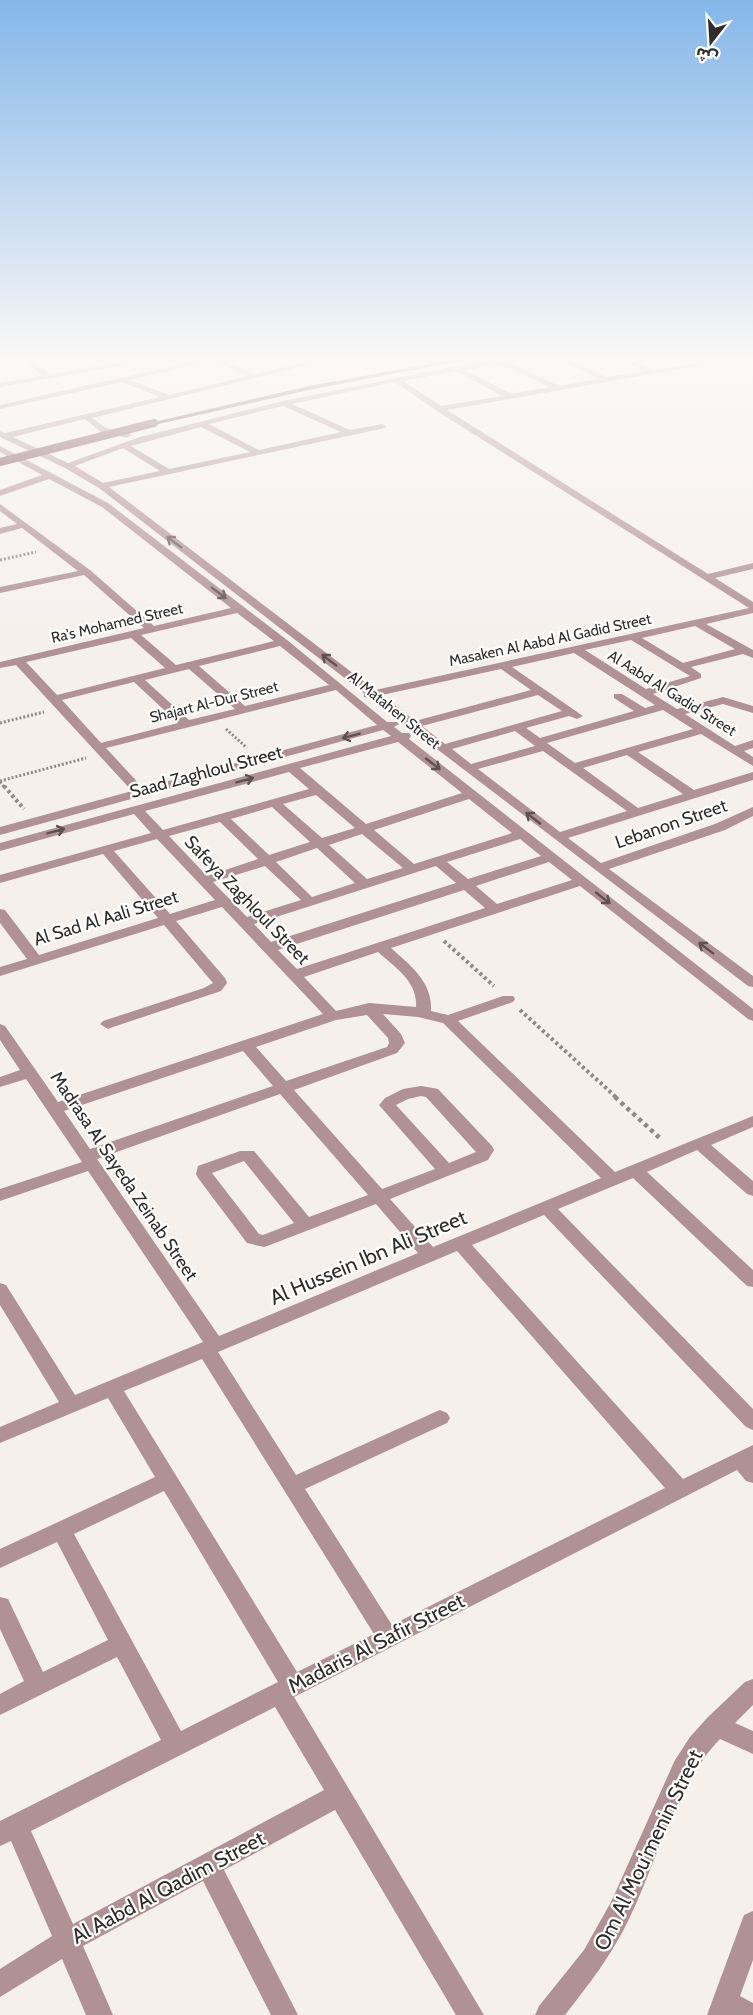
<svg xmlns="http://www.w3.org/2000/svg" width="753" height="2015" font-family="Cabin,'Noto Sans Arabic',sans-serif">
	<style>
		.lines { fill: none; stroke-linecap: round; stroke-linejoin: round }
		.path-far2 { stroke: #8e8a88; stroke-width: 3; stroke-dasharray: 2 2; stroke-linecap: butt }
		.path-far1 { stroke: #8e8a88; stroke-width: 4; stroke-dasharray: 3 3; stroke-linecap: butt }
		.path { stroke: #8e8a88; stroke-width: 4.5; stroke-dasharray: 4 4; stroke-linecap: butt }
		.minor { fill: #b09196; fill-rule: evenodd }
		.major { fill: #74434d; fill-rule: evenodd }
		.major-bridge { stroke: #74434d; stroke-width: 8 }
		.oneway { stroke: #5d5152 }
		.labels { text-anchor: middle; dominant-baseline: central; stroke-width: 4.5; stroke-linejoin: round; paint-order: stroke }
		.far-street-label { font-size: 15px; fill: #302e2d; stroke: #fff }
		.street-label { font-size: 18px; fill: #302e2d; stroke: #fff }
		.near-street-label { font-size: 21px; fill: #302e2d; stroke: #fff }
	</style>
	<rect width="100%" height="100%" fill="#f6f0ed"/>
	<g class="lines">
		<!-- path-far2 -->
		<g class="path-far2">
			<path d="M0,560L36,552"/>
			<path d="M0,723L44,712"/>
			<path d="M226,729L247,748"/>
			<path d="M0,781L86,758"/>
			<path d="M0,782L5,788"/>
		</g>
		<!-- path-far1 -->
		<g class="path-far1">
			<path d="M4,786L24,809"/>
			<path d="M444,941L494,986"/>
			<path d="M520,1010L617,1098"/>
		</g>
		<!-- path -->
		<path class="path" d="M615,1097L662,1140"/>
		<!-- minor -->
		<g class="minor">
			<path d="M23,359H31L50,374L143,359L147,361L0,387V383L42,376Z"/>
			<path d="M204,359H219L255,374L320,359H332L92,418L106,428L130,433L131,435L127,438L101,432L85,419L13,437L68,463L140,437L283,401L456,366L501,359H520L510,362L559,386L598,379L559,359H568L607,377L645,371L619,359C633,359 644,369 656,369C681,368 704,359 729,359L725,361L447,410L708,574L753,563V569L715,578L753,602V613L706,624L753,650V658L743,654L691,667L701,674V678L653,694L677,709L723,697L753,706V713L723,704L685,714L735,746L753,740V748L744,751L753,757V766L701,734L638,752L694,790L753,772V780L568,838L601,863L715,824L753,807V816L725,830L609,869L753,976V987L748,986L370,698L364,697V693L99,488L65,468L0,437V431L5,433L160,397L122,382L0,409V405ZM212,361L247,376L169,395L130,380ZM501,364L550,387L511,394L465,370ZM456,371L502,396L441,406L403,381ZM395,382L437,411L749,608L375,690L109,487L385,428L386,426L382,424L350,430L292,404ZM283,406L341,432L259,450L209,424ZM201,427L250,452L169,469L131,446ZM123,448L160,471L103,483L75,466ZM695,626L735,649L683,663L642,638ZM631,640L690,676L646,689L585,650ZM574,653L655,705L645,708L622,694H614V698L634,711L540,738L526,728L569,716L577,719L583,716L512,667ZM501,669L531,690L415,721L382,695ZM538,695L562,711L445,744L422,726ZM663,710L693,729L575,763L547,743ZM515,731L535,746L471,764L452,749ZM543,751L627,811L560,832L478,769ZM627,755L683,794L638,808L583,768Z"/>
			<path d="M0,446L108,503L287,640L387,722H397L399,724L394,727L402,733H409L411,736L409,739L753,1009V1021L748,1019L580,886L391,948C410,965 433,982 431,1011L448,1015L503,996H513L515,999L513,1002L458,1021L615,1172L753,1116V1127L711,1145L753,1181V1196L747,1194L697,1150L647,1172L753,1270V1287L747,1286L633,1178L558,1209L753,1409V1430L746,1427L544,1215L472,1245L683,1479L753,1445V1483L746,1481L737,1470L294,1697L484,2015H456L335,1810L224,1870L298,2015H271L203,1881L83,1946L113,2015H86L62,1959L0,1997V1969L52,1936L11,1841L0,1846V1821L161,1740L117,1657L0,1715V1694L24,1681L0,1629V1597L8,1599L43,1672L108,1640L57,1542L0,1568V1549L155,1477L108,1398L0,1443V1427L59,1402L0,1305V1283L6,1285L75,1395L203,1342L88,1171L0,1201V1189L82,1162L26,1079L0,1087V1077L20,1070L0,1040V1024L5,1026L58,1102L323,1014L222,907L176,921L225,978L227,983L221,991L113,1027L108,1029L100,1024L103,1021L204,988L213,983L164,925L0,976V967L27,959L0,923V909L5,910L39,955L158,918L103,854L0,883V875L151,833L134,814L0,851V843L391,736L383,730L0,835V827L132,791L16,665L0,668V662L144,628L84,575L0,593V587L78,571L22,528L0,534V528L17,524L0,511V504L90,570L154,626L231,608L102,507L49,479L0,496V490L42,475L0,452ZM237,613L274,641L176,665L141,635ZM131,638L165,668L57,695L26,662ZM280,646L329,685L245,706L199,666ZM189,669L235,709L189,720L145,680ZM134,682L178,723L101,743L62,700ZM336,690L377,725L143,788L106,748ZM398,742L462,793L366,824L300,768ZM289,772L309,789L163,830L145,811ZM316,795L355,828L322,838L283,804ZM469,799L512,833L414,864L374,830ZM272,807L310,842L269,855L231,819ZM220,822L258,859L207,876L169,836ZM362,834L403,868L367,879L329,845ZM157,839L215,900L170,914L114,851ZM520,839L541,856L468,879L447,862ZM317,848L355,883L312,897L276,862ZM549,862L572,880L497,904L476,886ZM265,866L301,900L247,917L213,882ZM436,866L456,883L271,942L254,924ZM464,890L485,908L297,969L278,950ZM378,952C395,967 418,982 416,1007L369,1003L336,1011L304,977ZM383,1014L418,1017L443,1023L601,1178L433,1247L390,1199L488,1160L494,1150L492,1146L438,1089L433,1088L421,1086L403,1089L385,1098L379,1105L435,1169L382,1189L294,1090L397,1053L405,1043L401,1034ZM367,1015L388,1038L389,1043L387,1047L286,1081L256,1047L336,1020ZM243,1051L273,1086L90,1149L64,1111ZM280,1094L368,1195L309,1217L254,1151H240L198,1166L196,1174L198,1178L247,1243L264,1247L270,1245L376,1204L418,1253L219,1336L97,1159ZM421,1096L426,1097L476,1152L449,1163L396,1105L408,1099ZM244,1161L294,1223L263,1235L259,1234L212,1173ZM457,1251L665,1488L392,1625L305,1489L447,1423L450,1418L447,1413L440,1410L433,1413L296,1475L218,1352ZM202,1359L374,1634L297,1672L124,1391ZM164,1491L278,1682L181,1731L74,1534ZM275,1707L324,1790L73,1924L31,1831Z"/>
			<path d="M753,1679V1705L735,1723L753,1731V1754L720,1739C676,1784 657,1862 629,1919C612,1955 589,1984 565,2015H535L539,2006L584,1950L611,1902L675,1760L690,1737L708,1717L745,1682Z"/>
			<path d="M753,1911V1960L740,1996L753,2003V2015H707L744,1915Z"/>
		</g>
		<!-- major -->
		<path class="major" d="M456,359H470L309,390L154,425L150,423L309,386Z"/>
		<!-- major-bridge -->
		<path class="major-bridge" d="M0,462L154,423"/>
	</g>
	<!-- one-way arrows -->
	<defs><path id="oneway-shaft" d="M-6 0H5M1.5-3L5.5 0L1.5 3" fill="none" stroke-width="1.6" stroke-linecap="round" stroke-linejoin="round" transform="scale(1.5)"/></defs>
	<g class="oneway">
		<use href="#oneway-shaft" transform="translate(174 542) rotate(-143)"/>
		<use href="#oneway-shaft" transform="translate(219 593) rotate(37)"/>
		<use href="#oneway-shaft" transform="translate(329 660) rotate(-143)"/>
		<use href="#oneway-shaft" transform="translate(351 736) rotate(165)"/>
		<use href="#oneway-shaft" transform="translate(433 764) rotate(38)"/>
		<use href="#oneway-shaft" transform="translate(245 780) rotate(-15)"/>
		<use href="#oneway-shaft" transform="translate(533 818) rotate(-142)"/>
		<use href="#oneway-shaft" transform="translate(56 831) rotate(-15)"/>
		<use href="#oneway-shaft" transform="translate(603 898) rotate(38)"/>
		<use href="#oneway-shaft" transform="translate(706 948) rotate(-143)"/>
	</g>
	<!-- sky -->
	<linearGradient id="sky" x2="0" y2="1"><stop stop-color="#85b7e9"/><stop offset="0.56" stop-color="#fbf8f7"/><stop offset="1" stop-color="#fbf8f7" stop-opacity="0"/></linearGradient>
	<rect width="753" height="641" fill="url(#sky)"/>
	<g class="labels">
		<!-- far-street labels -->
		<g class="far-street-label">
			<text transform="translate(117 623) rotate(-13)">Ra's Mohamed Street</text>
			<text transform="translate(550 640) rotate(-12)">Masaken Al Aabd Al Gadid Street</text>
			<text transform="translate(672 693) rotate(32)">Al Aabd Al Gadid Street</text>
			<text transform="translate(214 702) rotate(-14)">Shajart Al-Dur Street</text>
			<text transform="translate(394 710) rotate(39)">Al Matahen Street</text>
		</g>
		<!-- street labels -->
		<g class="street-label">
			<text transform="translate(206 772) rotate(-15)">Saad Zaghloul Street</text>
			<text transform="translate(671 824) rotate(-19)">Lebanon Street</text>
			<text transform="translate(247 900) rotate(46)">Safeya Zaghloul Street</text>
			<text transform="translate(106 918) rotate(-17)">Al Sad Al Aali Street</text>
			<text transform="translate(124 1176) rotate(56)">Madrasa Al Sayeda Zeinab Street</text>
		</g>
		<!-- near-street labels -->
		<g class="near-street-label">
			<text transform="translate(368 1257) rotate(-23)">Al Hussein Ibn Ali Street</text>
			<text transform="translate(376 1643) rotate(-27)">Madaris Al Safir Street</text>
			<text transform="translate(648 1850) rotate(-64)">Om Al Mou'menin Street</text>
			<text transform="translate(168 1887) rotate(-28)">Al Aabd Al Qadim Street</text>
		</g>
	</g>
	<!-- north arrow -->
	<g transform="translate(711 42) rotate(197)" stroke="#ffffff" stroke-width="4.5" paint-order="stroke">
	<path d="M0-4.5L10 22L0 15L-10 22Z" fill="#302e2d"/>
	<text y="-9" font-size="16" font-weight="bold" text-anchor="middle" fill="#302e2d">ش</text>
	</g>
</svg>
